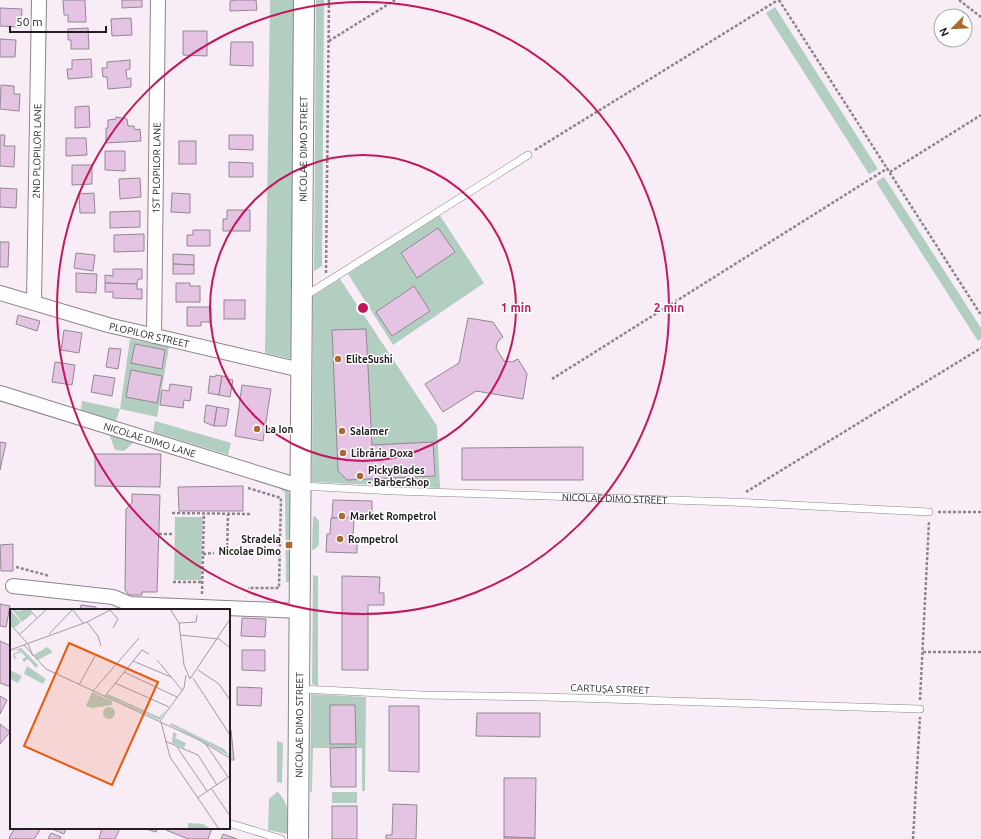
<svg xmlns="http://www.w3.org/2000/svg" width="981" height="839" font-family="Ubuntu,sans-serif">
	<style>
		.green { fill: #b2cec0 }
		.building { fill: #e4c3e3; stroke: #928891 }
		.lines { fill: none; stroke-linecap: round; stroke-linejoin: round }
		.lane-casing { stroke: #8d838d; stroke-width: 8 }
		.street-casing { stroke: #8d838d; stroke-width: 16 }
		.secondary-casing { stroke: #8d838d; stroke-width: 22 }
		.path { stroke: #8c848b; stroke-width: 2.5; stroke-dasharray: 3 2; stroke-linecap: butt }
		.lane { stroke: #fff; stroke-width: 7 }
		.street { stroke: #fff; stroke-width: 14 }
		.secondary { stroke: #fff; stroke-width: 20 }
		.ring { fill: none; stroke: #c2185b; stroke-width: 2 }
		.poi-dot { fill: #a86a2f; stroke: #fff; stroke-width: 1.5 }
		.labels { text-anchor: middle; dominant-baseline: central; stroke-width: 3; stroke-linejoin: round; paint-order: stroke }
		.street-label { font-size: 10px; fill: #211d21; stroke: #fff }
		.poi-label { font-size: 10px; font-weight: bold; fill: #211d21; stroke: #fff; text-anchor: start }
		.inset-road { fill: none; stroke: #a29aa1; stroke-width: 1 }
		.view { fill: #e8590c; fill-opacity: 0.15; stroke: #e8590c; stroke-width: 2 }
		.inset-edge { fill: none; stroke: #211d21; stroke-width: 2 }
		.centre { fill: #c2185b; stroke: #fff; stroke-width: 2 }
		.ring-label { font-size: 12px; text-anchor: middle; font-weight: bold; fill: #c2185b; stroke: #fff; stroke-width: 3; stroke-linejoin: round; paint-order: stroke }
	</style>
	<rect width="100%" height="100%" fill="#f8edf7"/>
	<!-- green -->
	<g class="green">
		<path d="M270,0H294L292,359L265,353Z"/>
		<path d="M316,0H324L322,266L314,271Z"/>
		<path d="M775,7L878,169L869,174L766,13Z"/>
		<path d="M884,177L981,328V339L978,341L876,182Z"/>
		<path d="M439,214L484,283L393,345L348,274Z"/>
		<path d="M340,279L437,426L440,488L312,482L313,296Z"/>
		<path d="M130,339L169,347L157,417L120,409L116,421L81,410L82,401L120,409Z"/>
		<path d="M155,421L231,443L228,455L153,432Z"/>
		<path d="M109,434L134,442L124,451L115,450Z"/>
		<path d="M278,485L288,491L291,497L290,582H286L285,493L277,486Z"/>
		<path d="M315,516L319,521V545L315,549L312,550L313,517Z"/>
		<path d="M175,517H203L201,580H174Z"/>
		<path d="M313,575L318,576V686L312,684Z"/>
		<path d="M311,694L366,697L365,791H362V748H313L312,792H310Z"/>
		<path d="M277,741L283,743L282,783L277,782Z"/>
		<path d="M277,791C291,806 288,815 287,834L268,830L269,799L276,793Z"/>
		<rect x="332" y="792" width="25" height="11"/>
	</g>
	<!-- building -->
	<g class="building">
		<path d="M63,0H85L86,22H68V15H64Z"/>
		<path d="M122,0H142V7L122,8Z"/>
		<path d="M235,0H256L257,10L230,11V1Z"/>
		<path d="M0,8L22,9L21,27L0,26Z"/>
		<path d="M131,18L132,35L112,36L111,19Z"/>
		<path d="M88,28L89,49H71V40H68V29Z"/>
		<path d="M183,31H207V56L183,55Z"/>
		<path d="M0,39L16,40L15,57H0Z"/>
		<path d="M231,42H253V66L230,65Z"/>
		<path d="M91,59L92,77L68,79L67,69H72V60Z"/>
		<path d="M130,60V69L126,70L127,79L131,78V87L108,89L107,77H103L102,68H107V62Z"/>
		<path d="M1,85L14,86V94H20L19,111L0,109Z"/>
		<path d="M89,106L90,127L75,128V107Z"/>
		<path d="M116,117L127,119L128,126H134L135,130L140,129L141,141L106,143V128H108V120L116,119Z"/>
		<path d="M0,135H5L4,146H15L14,167L0,166Z"/>
		<path d="M229,135H253V150L229,149Z"/>
		<path d="M66,138H86L87,155L66,156Z"/>
		<rect x="179" y="141" width="17" height="23"/>
		<path d="M105,151H125V171L105,170Z"/>
		<path d="M229,162L253,163V177H229Z"/>
		<path d="M72,165H92V184L72,185Z"/>
		<path d="M140,178L141,197L120,199L119,179Z"/>
		<path d="M0,188L17,189L16,208L0,207Z"/>
		<path d="M94,193L95,213H80L79,194Z"/>
		<path d="M172,193L190,194V213L171,212Z"/>
		<path d="M227,210H250V231H223V219H227Z"/>
		<path d="M140,211V227L110,228V212Z"/>
		<path d="M438,228L455,252L417,278L401,253Z"/>
		<path d="M193,230H210V246H187V235H193Z"/>
		<path d="M144,234V251L114,252V235Z"/>
		<path d="M0,242H9L8,267H0Z"/>
		<path d="M76,253L95,255L93,271L74,268Z"/>
		<path d="M173,254L194,255V265L173,264Z"/>
		<path d="M173,264L194,265V274H173Z"/>
		<path d="M113,269H142V279H138L137,284L105,283V275L113,276Z"/>
		<path d="M76,273L97,274L96,293L76,292Z"/>
		<path d="M105,283L137,284V289H142V299L113,298V292H105Z"/>
		<path d="M176,283H190V286H200V302H176Z"/>
		<path d="M414,286L430,311L392,336L376,312Z"/>
		<rect x="224" y="300" width="21" height="19"/>
		<path d="M187,307H211V322H201V326H187Z"/>
		<path d="M18,315L40,321L37,331L16,324Z"/>
		<path d="M468,318L493,322L503,337L498,341L496,348L504,361L512,362L518,359L527,374L523,399L476,391L443,412L425,384L459,363Z"/>
		<path d="M366,329L372,445L433,442L435,476L347,480L338,471L332,330Z"/>
		<path d="M64,330L82,333L79,353L61,350Z"/>
		<path d="M135,344L165,350L162,369L131,363Z"/>
		<path d="M109,348L121,349L118,369L106,367Z"/>
		<path d="M55,362L75,365L72,385L52,382Z"/>
		<path d="M131,370L162,376L157,403L126,397Z"/>
		<path d="M94,375L115,378L112,396L91,392Z"/>
		<path d="M216,375L222,376L219,395L208,393L210,376L215,377Z"/>
		<path d="M222,376L228,377V379L233,380L230,397L219,395Z"/>
		<path d="M170,384L192,387L190,401L184,400L183,408L160,405L162,390L169,391Z"/>
		<path d="M242,385L271,389L263,441L235,436Z"/>
		<path d="M206,405L217,407L214,426L204,422Z"/>
		<path d="M217,407L229,409L226,426H214Z"/>
		<path d="M0,442L6,443L0,470Z"/>
		<path d="M583,447V480H462V448Z"/>
		<path d="M95,454H161L160,487L95,486Z"/>
		<path d="M243,486V511H179L178,487Z"/>
		<path d="M132,494L160,495L157,592H142V595H129L125,590L126,509L132,503Z"/>
		<path d="M333,500L372,501V519L332,518Z"/>
		<path d="M331,518H354L353,537H357V553L326,552L327,534H330Z"/>
		<path d="M13,544V571H1L0,545Z"/>
		<path d="M342,576L380,577L379,593H384V605H368V670H342Z"/>
		<path d="M0,604L10,606L6,627L0,626Z"/>
		<path d="M81,605L96,607V610H80Z"/>
		<path d="M242,618L266,619L265,637L241,636Z"/>
		<path d="M0,641L11,646V687L0,683Z"/>
		<path d="M242,650H265V671L242,670Z"/>
		<path d="M237,687L262,688L261,706L237,705Z"/>
		<path d="M0,696L7,700L0,714Z"/>
		<path d="M330,705H355L356,744H330Z"/>
		<path d="M389,706H419V772L389,771Z"/>
		<path d="M477,713H540V737L476,736Z"/>
		<path d="M0,724L10,732L0,744Z"/>
		<path d="M229,729L231,730L234,760H229Z"/>
		<path d="M356,747V787H331L330,748Z"/>
		<path d="M504,778H536L535,838L504,837Z"/>
		<path d="M393,804L417,805L416,839H386V835H392Z"/>
		<rect x="332" y="806" width="25" height="33"/>
		<path d="M15,828L22,830L24,828H36L40,830L34,839H10L9,838Z"/>
		<path d="M53,828H66L64,834L52,829Z"/>
		<path d="M102,828H120L115,839H99Z"/>
		<path d="M143,828H157L156,832Z"/>
		<path d="M167,828H212L208,839H188L166,830Z"/>
		<path d="M51,833L61,837L60,839H48Z"/>
		<path d="M223,834L237,839H221Z"/>
		<path d="M504,837L535,838V839H504Z"/>
	</g>
	<g class="lines">
		<!-- lane casing -->
		<g class="lane-casing">
			<g id="lane">
				<path d="M305,296L528,155"/>
				<path id="s1" d="M302,486L394,491L732,502L929,512"/>
				<path d="M301,689L422,695L545,697L920,709"/>
				<path d="M229,823L281,839"/>
			</g>
		</g>
		<!-- street casing -->
		<g class="street-casing">
			<g id="street">
				<path id="s2" d="M0,293L108,325L301,370"/>
				<path id="s3" d="M34,302L39,0"/>
				<path id="s4" d="M154,336L158,0"/>
				<path id="s5" d="M0,393L299,486"/>
				<path d="M13,586L113,597L130,604L300,611"/>
			</g>
		</g>
		<!-- secondary casing -->
		<g class="secondary-casing">
			<g id="secondary">
				<path id="s6" d="M298,839L304,0"/>
			</g>
		</g>
		<!-- path -->
		<g class="path">
			<path d="M779,0L981,315"/>
			<path d="M959,0L981,17"/>
			<path d="M329,41L395,0"/>
			<path d="M535,150L778,0"/>
			<path d="M890,172L981,115"/>
			<path d="M326,273L329,0"/>
			<path d="M552,379L888,168"/>
			<path d="M248,488L281,498L279,588H248"/>
			<path d="M746,492L981,348"/>
			<path d="M938,512H981"/>
			<path d="M172,513L250,514"/>
			<path d="M159,534H172"/>
			<path d="M203,554L214,553"/>
			<path d="M227,556L228,514"/>
			<path d="M16,567L50,576"/>
			<path d="M173,582H203"/>
			<path d="M202,594L204,513"/>
			<path d="M923,652H981"/>
			<path d="M920,700L929,521"/>
			<path d="M913,839L920,717"/>
		</g>
		<!-- lane -->
		<use href="#lane" class="lane"/>
		<!-- street -->
		<use href="#street" class="street"/>
		<!-- secondary -->
		<use href="#secondary" class="secondary"/>
	</g>
	<!-- distance rings -->
	<g class="ring">
		<circle cx="363" cy="308" r="153"/>
		<circle cx="363" cy="308" r="306"/>
	</g>
	<!-- markers -->
	<g class="poi-dot">
		<circle cx="338" cy="359" r="4"/>
		<circle cx="257" cy="429" r="4"/>
		<circle cx="342" cy="431" r="4"/>
		<circle cx="343" cy="453" r="4"/>
		<circle cx="360" cy="476" r="4"/>
		<circle cx="342" cy="516" r="4"/>
		<circle cx="340" cy="539" r="4"/>
		<rect x="285" y="541" width="8" height="8" rx="2"/>
	</g>
	<g class="labels">
		<!-- street labels -->
		<g class="street-label">
			<text stroke="none"><textPath href="#s6" startOffset="690">NICOLAE DIMO STREET</textPath></text>
			<text stroke="none"><textPath href="#s3" startOffset="151">2ND PLOPILOR LANE</textPath></text>
			<text stroke="none"><textPath href="#s4" startOffset="168">1ST PLOPILOR LANE</textPath></text>
			<text stroke="none"><textPath href="#s2" startOffset="155">PLOPILOR STREET</textPath></text>
			<text stroke="none"><textPath href="#s5" startOffset="157">NICOLAE DIMO LANE</textPath></text>
			<text stroke="none"><textPath href="#s1" startOffset="313">NICOLAE DIMO STREET</textPath></text>
			<text transform="translate(610 689) rotate(2)">CARTUȘA STREET</text>
			<text stroke="none"><textPath href="#s6" startOffset="114">NICOLAE DIMO STREET</textPath></text>
		</g>
		<!-- poi labels -->
		<g class="poi-label">
			<text x="346" y="359">EliteSushi</text>
			<text x="265" y="429">La Ion</text>
			<text x="350" y="431">Salamer</text>
			<text x="351" y="453">Librăria Doxa</text>
			<text x="368" y="470">PickyBlades<tspan x="368" dy="12">- BarberShop</tspan></text>
			<text x="350" y="516">Market Rompetrol</text>
			<text x="281" y="539" text-anchor="end">Stradela<tspan x="281" dy="12">Nicolae Dimo</tspan></text>
			<text x="348" y="539">Rompetrol</text>
		</g>
	</g>
	<!-- overview -->
	<g transform="translate(10 609)">
		<rect width="220" height="220" fill="#f8edf7"/>
		<path d="M0,0L11,13L4,19L0,14ZM2,0L8,2L19,0L22,5L12,13ZM37,38L43,43L28,51L24,46ZM11,39L28,56L26,59L18,50L14,53L12,50L16,48L11,43L4,46L7,49L4,50L3,45L11,41L1,42ZM17,57L36,70L33,75L14,65ZM0,61L12,67L8,74L0,70ZM82,83L102,92V96L82,99L76,97ZM98,85L149,108L158,99L149,111L96,87ZM93 104a6 6 0 1 1 12 0a6 6 0 1 1-12 0ZM161,114L214,140L220,147L160,116ZM163,123L167,125L165,129L176,134L174,139L162,134ZM178,214L193,215L201,220H178Z" fill="#b2cec0"/>
		<path class="inset-road" d="M19,0L27,9M62,0L73,14M160,0L169,14L174,56L180,70L220,10M100,1L108,10L103,19M77,13L88,27L91,37M169,14L186,13L187,6M0,15L18,35L23,47M39,25L63,0M9,26L37,0M170,26L209,30L220,39M14,36L36,60L187,130L220,149M0,41L77,13L102,0M147,51L172,81M123,52L161,68M188,61L209,75L220,91M114,63L167,88M183,69L220,126M105,74L159,98M69,76L85,47M83,82L129,29M95,87L132,41L139,45M150,112L174,79L176,66M151,113L160,148L209,220M155,132L188,146L207,176M195,134L218,168M167,138L197,182M201,179L220,207M187,189L220,167"/>
		<path class="view" d="M59,34L148,73L102,176L14,137Z"/>
		<rect width="220" height="220" class="inset-edge"/>
	</g>
	<circle cx="363" cy="308" r="6" class="centre"/>
	<g class="ring-label">
		<text x="516" y="312">1 min</text>
		<text x="669" y="312">2 min</text>
	</g>
	<!-- north arrow -->
	<g transform="translate(953 28) rotate(246)"><circle r="19" fill="#ffffff" stroke="#a6a5a6"/>
	<path d="M0-3L7 15L0 10L-7 15Z" fill="#a86a2f"/>
	<text y="-6" font-size="11" font-weight="bold" text-anchor="middle" fill="#211d21">N</text>
	</g>
	<!-- scale -->
	<path d="M10 26v6h96v-6" fill="none" stroke="#211d21" stroke-width="2"/>
	<text x="16" y="26" font-size="12" fill="#211d21" stroke="#ffffff" stroke-width="3" paint-order="stroke">50 m</text>
</svg>
